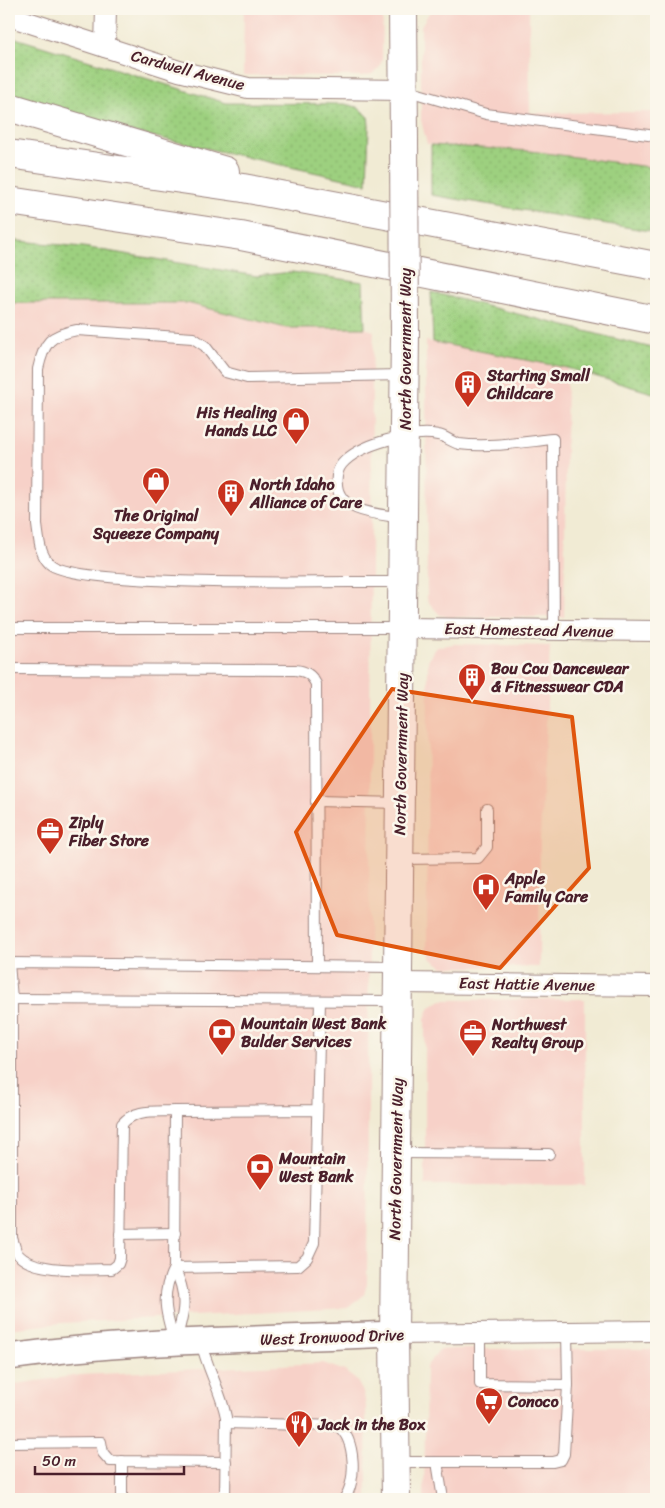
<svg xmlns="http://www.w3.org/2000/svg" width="665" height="1508" font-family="Sriracha,sans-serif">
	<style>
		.built { fill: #f7d1c8 }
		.grass { fill: url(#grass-dots); stroke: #747855 }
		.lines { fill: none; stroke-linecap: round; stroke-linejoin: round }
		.service-casing { stroke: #9e8580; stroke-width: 12 }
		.minor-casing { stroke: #9e8580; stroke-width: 22 }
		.tertiary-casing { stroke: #9e8580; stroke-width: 28 }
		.secondary-casing { stroke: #9e8580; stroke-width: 30 }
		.motorway-casing { stroke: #9e8580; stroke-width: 30 }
		.service { stroke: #fff; stroke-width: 10 }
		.minor { stroke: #fff; stroke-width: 20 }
		.tertiary { stroke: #fff; stroke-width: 25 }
		.secondary { stroke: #fff; stroke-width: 28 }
		.motorway { stroke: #fff; stroke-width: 28 }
		.secondary-bridge-casing { stroke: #9e8580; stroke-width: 30; stroke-linecap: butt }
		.secondary-bridge { stroke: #fff; stroke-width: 28 }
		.marked { fill: #e0560e; fill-opacity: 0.2; stroke: #e0560e; stroke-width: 4; stroke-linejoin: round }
		.labels { text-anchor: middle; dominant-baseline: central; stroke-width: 5; stroke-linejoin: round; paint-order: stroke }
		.street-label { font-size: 16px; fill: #4a1f2b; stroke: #fbf7ec }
		.poi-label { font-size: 16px; font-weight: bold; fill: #4a1f2b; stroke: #fbf7ec; text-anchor: start }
	</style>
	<defs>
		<pattern id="grass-dots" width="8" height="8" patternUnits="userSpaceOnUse" patternTransform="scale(1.25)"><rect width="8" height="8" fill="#9dd07f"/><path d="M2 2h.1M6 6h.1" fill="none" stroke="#89b26e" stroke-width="1.8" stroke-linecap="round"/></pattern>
	</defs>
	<rect width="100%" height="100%" fill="#fbf7ec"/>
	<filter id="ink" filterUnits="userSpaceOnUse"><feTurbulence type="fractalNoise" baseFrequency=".02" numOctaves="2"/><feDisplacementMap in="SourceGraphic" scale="10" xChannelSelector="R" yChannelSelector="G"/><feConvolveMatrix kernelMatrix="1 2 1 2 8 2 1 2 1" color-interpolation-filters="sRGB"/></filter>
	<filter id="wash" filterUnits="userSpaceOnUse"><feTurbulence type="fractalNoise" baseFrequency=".0096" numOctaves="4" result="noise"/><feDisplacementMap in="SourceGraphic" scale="20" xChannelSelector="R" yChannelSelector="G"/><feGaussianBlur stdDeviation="1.12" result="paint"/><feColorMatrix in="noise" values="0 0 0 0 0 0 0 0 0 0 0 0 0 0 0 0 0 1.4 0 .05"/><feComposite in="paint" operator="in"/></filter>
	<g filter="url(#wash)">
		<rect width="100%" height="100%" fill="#f1ebd4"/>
		<!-- built -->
		<g class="built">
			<path d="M244,9H383L382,60L379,68L372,74L363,76L243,75Z"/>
			<path d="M440,9H529L530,113L656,112V168L531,151L427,144L421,120V26L429,13Z"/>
			<path d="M9,303H187L286,328H365L374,331L372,370L367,1283L364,1295L348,1308L62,1323L9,1329Z"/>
			<path d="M426,341L567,368L564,617H449L440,615L430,604L427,598Z"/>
			<path d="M454,644L550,646L540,838L539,967H443L432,959L427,950L428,661L433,651L437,647Z"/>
			<path d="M585,999V1185H425V1018L430,1007L442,1000Z"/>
			<path d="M454,1349H656V1499H424L426,1367L439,1350Z"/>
			<path d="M323,1363L345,1371L357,1381L364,1394L366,1407L367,1499H9V1385L80,1375Z"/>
		</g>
		<!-- grass -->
		<g class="grass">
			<path d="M9,36L226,103L345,104L357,107L368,116L369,125L367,184L128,131L9,95Z"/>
			<path d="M431,145L531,151L656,168V232L431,195Z"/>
			<path d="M9,240L83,247L257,276L292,272L363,282L365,328H286L187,303H9Z"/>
			<path d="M431,292L656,349V394L567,368L433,342Z"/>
		</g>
	</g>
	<g filter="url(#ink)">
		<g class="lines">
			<!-- service casing -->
			<g class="service-casing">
				<g id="service">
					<path d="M405,90L486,114L656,136"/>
					<path d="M403,518C382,514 340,514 337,485C336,478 337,470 342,464C359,444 413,430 438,435C445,436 451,442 459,444C489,448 523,442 553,439L554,630"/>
					<path d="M402,582C348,581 79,589 50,564C39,554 39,538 37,525L38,369C44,342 50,335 77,330L193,338L205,346L225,372L247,378L403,375"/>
					<path d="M9,628H401"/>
					<path d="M9,669L295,670C305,671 311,674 316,684L317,966"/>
					<path d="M316,801L400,803"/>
					<path d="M401,859L478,858L487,847V809"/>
					<path d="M9,999L397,1001"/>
					<path d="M317,1110L175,1111L174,1268L298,1266L307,1258L314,1243L320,1001"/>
					<path d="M175,1111C156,1112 135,1108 122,1124L120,1258L118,1264L112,1269C88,1269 32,1274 17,1253C15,1249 14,1243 12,1238V999L9,963L397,967"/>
					<path d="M397,1153L549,1154"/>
					<path d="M120,1234L175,1233"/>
					<path d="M174,1268C189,1296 184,1314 175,1343C166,1315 160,1295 174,1268Z"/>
					<path d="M480,1333V1384L568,1385L567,1332"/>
					<path d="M201,1342C207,1369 221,1391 226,1417L225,1499"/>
					<path d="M226,1423L338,1426C356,1440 357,1482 344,1499"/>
					<path d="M9,1443L101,1442L103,1453L110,1461L226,1462"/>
					<path d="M122,1461V1499"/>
					<path d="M397,1462H553L561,1460L564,1454L568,1385"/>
					<path d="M437,1462L443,1499"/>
				</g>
			</g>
			<!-- minor casing -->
			<g class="minor-casing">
				<g id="minor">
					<path d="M9,16L179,71L248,88L404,90"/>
					<path d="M105,47L106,9"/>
					<path d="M402,628L656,631"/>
					<path d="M398,983L656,986"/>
					<path d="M394,1334L656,1331"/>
				</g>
			</g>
			<!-- tertiary casing -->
			<g class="tertiary-casing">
				<path id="tertiary" d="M9,1357C136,1339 266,1340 394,1334"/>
			</g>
			<!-- secondary casing -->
			<g class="secondary-casing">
				<g id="secondary">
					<path d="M403,9L404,141"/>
					<path d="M396,1499L394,1334L405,333"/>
				</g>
			</g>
			<!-- motorway casing -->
			<g class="motorway-casing">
				<g id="motorway">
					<path d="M9,107L225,171"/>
					<path d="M9,154L243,188L656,266"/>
					<path d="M9,201L241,236L656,320"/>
				</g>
			</g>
			<!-- service -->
			<use href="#service" class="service"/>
			<!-- minor -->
			<use href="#minor" class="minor"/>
			<!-- tertiary -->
			<use href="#tertiary" class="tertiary"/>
			<!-- secondary -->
			<use href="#secondary" class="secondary"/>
			<!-- motorway -->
			<use href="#motorway" class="motorway"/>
			<!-- secondary-bridge casing -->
			<g class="secondary-bridge-casing">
				<path id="secondary-bridge" d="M404,141L405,333"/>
			</g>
			<!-- secondary-bridge -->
			<use href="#secondary-bridge" class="secondary-bridge"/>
		</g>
	</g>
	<!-- marked area -->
	<path class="marked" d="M392,689L572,717L589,868L500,968L337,935L296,832Z"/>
	<!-- icons -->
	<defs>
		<g id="building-pin" transform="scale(1.4375)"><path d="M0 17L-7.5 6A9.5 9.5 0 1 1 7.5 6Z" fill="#c8321e" stroke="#fbf7ec"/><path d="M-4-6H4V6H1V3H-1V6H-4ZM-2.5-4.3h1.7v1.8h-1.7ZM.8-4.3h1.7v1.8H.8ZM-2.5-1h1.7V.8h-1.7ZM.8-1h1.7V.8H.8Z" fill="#fff"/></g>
		<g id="shop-pin" transform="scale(1.4375)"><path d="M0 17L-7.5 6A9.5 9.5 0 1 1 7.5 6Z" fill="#c8321e" stroke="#fbf7ec"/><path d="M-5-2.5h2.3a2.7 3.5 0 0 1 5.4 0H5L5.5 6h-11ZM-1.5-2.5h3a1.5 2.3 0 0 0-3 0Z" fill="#fff"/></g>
		<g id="office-pin" transform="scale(1.4375)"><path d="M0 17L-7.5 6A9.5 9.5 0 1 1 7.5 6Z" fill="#c8321e" stroke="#fbf7ec"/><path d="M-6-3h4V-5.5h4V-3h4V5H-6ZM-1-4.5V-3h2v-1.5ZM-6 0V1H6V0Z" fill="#fff"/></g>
		<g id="hospital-pin" transform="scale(1.4375)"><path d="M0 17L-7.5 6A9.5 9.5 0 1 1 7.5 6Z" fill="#c8321e" stroke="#fbf7ec"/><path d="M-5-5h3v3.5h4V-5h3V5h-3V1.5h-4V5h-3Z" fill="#fff"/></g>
		<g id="bank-pin" transform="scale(1.4375)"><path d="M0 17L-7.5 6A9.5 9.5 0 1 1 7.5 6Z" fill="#c8321e" stroke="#fbf7ec"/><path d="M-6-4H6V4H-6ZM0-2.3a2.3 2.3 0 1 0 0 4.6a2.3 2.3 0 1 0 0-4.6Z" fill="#fff"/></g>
		<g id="supermarket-pin" transform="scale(1.4375)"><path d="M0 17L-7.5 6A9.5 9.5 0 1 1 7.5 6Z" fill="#c8321e" stroke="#fbf7ec"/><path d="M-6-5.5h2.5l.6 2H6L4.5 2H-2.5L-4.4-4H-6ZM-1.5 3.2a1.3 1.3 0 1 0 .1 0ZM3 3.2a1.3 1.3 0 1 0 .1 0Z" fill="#fff"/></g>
		<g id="restaurant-pin" transform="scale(1.4375)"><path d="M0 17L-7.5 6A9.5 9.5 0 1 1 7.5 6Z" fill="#c8321e" stroke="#fbf7ec"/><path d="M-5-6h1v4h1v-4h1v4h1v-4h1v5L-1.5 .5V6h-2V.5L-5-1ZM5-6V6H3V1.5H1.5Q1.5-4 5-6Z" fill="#fff"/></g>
	</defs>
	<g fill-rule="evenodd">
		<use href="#building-pin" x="468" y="384"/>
		<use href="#shop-pin" x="296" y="421"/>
		<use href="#shop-pin" x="156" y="481"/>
		<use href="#building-pin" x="231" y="493"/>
		<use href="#building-pin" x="472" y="677"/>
		<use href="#office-pin" x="50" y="831"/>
		<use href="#hospital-pin" x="486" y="887"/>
		<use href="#bank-pin" x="222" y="1032"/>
		<use href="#office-pin" x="473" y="1033"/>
		<use href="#bank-pin" x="260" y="1167"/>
		<use href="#supermarket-pin" x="489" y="1401"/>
		<use href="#restaurant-pin" x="299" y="1424"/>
	</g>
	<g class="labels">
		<!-- street labels -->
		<g class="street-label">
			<text transform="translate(188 70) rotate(15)">Cardwell Avenue</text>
			<text transform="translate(405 349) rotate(-90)">North Government Way</text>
			<text transform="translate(529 630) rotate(1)">East Homestead Avenue</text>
			<text transform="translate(401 754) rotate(-89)">North Government Way</text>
			<text transform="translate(527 984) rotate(1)">East Hattie Avenue</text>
			<text transform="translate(396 1159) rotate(-89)">North Government Way</text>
			<text transform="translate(332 1337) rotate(-2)">West Ironwood Drive</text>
		</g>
		<!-- poi labels -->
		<g class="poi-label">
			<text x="487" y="375">Starting Small<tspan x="487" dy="18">Childcare</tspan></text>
			<text x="277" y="412" text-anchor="end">His Healing<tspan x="277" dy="18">Hands LLC</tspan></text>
			<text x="250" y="484">North Idaho<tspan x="250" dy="18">Alliance of Care</tspan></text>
			<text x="156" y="515" text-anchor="middle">The Original<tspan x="156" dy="18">Squeeze Company</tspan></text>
			<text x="491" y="668">Bou Cou Dancewear<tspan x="491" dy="18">&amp; Fitnesswear CDA</tspan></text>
			<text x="69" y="822">Ziply<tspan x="69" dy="18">Fiber Store</tspan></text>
			<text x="505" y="878">Apple<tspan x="505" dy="18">Family Care</tspan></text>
			<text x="241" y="1023">Mountain West Bank<tspan x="241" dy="18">Bulder Services</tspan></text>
			<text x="492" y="1024">Northwest<tspan x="492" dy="18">Realty Group</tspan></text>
			<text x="279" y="1158">Mountain<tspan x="279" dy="18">West Bank</tspan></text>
			<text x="508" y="1401">Conoco</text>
			<text x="318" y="1424">Jack in the Box</text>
		</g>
	</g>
	<!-- margin -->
	<rect width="665" height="1508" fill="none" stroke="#fbf7ec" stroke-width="30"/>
	<!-- scale -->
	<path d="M35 1466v8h149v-8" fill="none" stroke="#4a1f2b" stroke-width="2.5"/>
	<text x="42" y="1466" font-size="15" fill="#4a1f2b" stroke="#fbf7ec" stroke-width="4" paint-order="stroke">50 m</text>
</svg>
